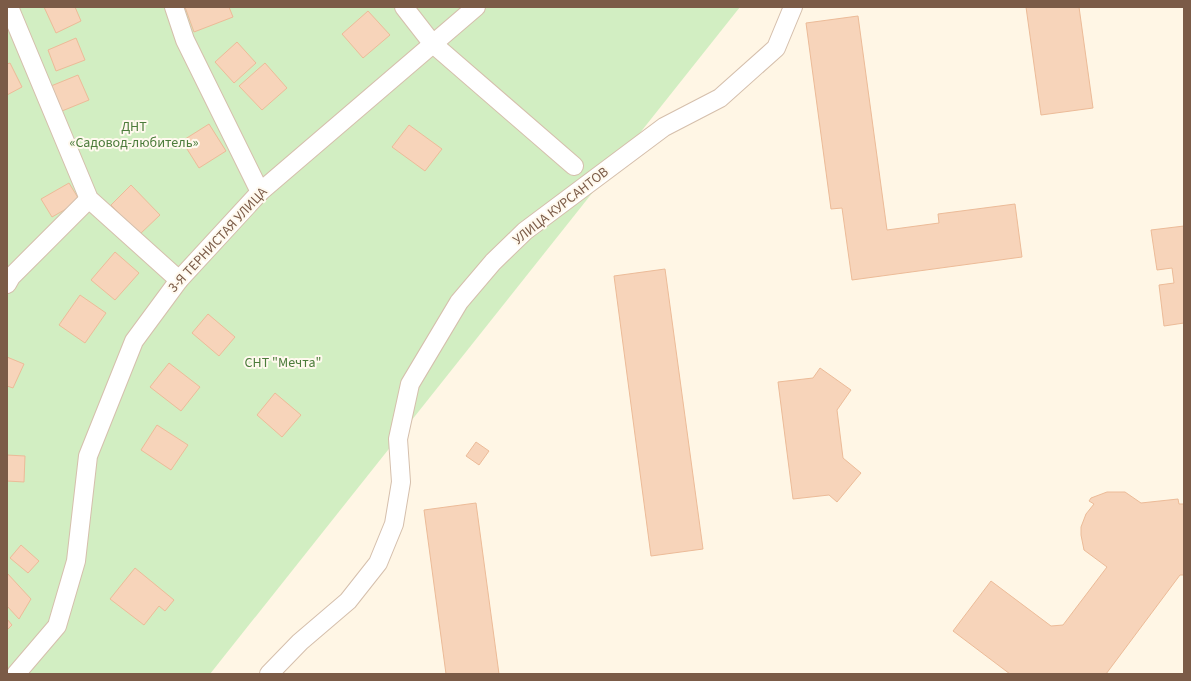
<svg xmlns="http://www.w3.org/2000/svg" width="1191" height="681" font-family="'Source Sans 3',sans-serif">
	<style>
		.green { fill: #d2eec2 }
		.building { fill: #f7d4ba; stroke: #ecbb98 }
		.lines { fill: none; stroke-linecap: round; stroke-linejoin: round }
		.street-casing { stroke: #d5bfac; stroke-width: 20 }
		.street { stroke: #fff; stroke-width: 18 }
		.labels { text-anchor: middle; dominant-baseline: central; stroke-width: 4; stroke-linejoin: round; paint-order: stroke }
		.park-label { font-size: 14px; fill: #4c7c3b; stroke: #fff9ee }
		.street-label { font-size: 14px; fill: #7b5b47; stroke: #fff9ee }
	</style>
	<rect width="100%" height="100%" fill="#fff6e5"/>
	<!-- green -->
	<path class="green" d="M7,7H740L210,674H7Z"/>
	<!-- building -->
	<g class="building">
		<path d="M44,7H75L81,21L56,33Z"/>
		<path d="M185,7H229L233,17L194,32Z"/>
		<path d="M1026,7H1079L1093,108L1041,115Z"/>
		<path d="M368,11L390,35L363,58L342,34Z"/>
		<path d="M858,16L887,230L939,223L938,214L1015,204L1022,257L852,280L842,208L831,209L806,23Z"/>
		<path d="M76,38L85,60L56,71L48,50Z"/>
		<path d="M237,42L256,63L234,83L215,62Z"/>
		<path d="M10,63L22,87L7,95V64Z"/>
		<path d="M265,63L287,88L262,110L239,86Z"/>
		<path d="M78,75L89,100L62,111L51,86Z"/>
		<path d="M209,124L226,151L199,168L182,141Z"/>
		<path d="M409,125L442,149L425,171L392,147Z"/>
		<path d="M69,183L80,201L52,217L41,199Z"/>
		<path d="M131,185L160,215L140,234L111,205Z"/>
		<path d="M1184,226V323L1164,326L1159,285L1174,283L1172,268L1157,270L1151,230Z"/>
		<path d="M115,252L139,273L115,300L91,280Z"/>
		<path d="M665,269L703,549L651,556L614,276Z"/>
		<path d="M80,295L106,313L85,343L59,325Z"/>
		<path d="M208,314L235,337L219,356L192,333Z"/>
		<path d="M7,357L24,364L13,388L7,386Z"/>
		<path d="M169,363L200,387L181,411L150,387Z"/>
		<path d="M820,368L851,390L837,410L843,458L861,473L837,502L829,495L793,499L778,382L813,378Z"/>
		<path d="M275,393L301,415L282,437L257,415Z"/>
		<path d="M157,425L188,445L171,470L141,450Z"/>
		<path d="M476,442L489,451L479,465L466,456Z"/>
		<path d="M7,455L25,456L24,482L7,481Z"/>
		<path d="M1107,492H1125L1141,503L1178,499L1179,504H1184V575H1180L1106,674H1010L953,631L991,581L1051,626L1063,625L1107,567L1084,550L1081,535V527L1086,514L1094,504L1089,501L1091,498Z"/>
		<path d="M476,503L499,674H446L424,510Z"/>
		<path d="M21,545L39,561L28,573L10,558Z"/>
		<path d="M135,568L174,600L165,611L159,606L144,625L110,599Z"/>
		<path d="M7,573L31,599L19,619L7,606Z"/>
		<path d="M7,619L12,625L7,630Z"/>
	</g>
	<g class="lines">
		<!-- street casing -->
		<g class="street-casing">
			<g id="street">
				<path d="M9,7L89,199L179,280"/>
				<path d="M174,7L185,40L260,192"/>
				<path d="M404,7L432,43L574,166"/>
				<path d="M7,284L11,277L89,199"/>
				<path d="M16,674L57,626L76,561L88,456L134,341L179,280L260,192L476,7"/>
				<path d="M269,674L300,642L348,601L378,563L394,524L401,482L398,439L410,384L459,302L493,262L525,231L664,127L720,98L776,48L793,7"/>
			</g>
		</g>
		<!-- street -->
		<use href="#street" class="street"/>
	</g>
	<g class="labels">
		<!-- park labels -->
		<g class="park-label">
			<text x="134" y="127">ДНТ<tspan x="134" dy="16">«Садовод-любитель»</tspan></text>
			<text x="283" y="363">СНТ "Мечта"</text>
		</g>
		<!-- street labels -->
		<g class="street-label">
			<text transform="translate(561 206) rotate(-38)">УЛИЦА КУРСАНТОВ</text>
			<text transform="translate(218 240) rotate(-47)">3-Я ТЕРНИСТАЯ УЛИЦА</text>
		</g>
	</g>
	<!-- border -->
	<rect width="1191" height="681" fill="none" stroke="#7b5b47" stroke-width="16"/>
</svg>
